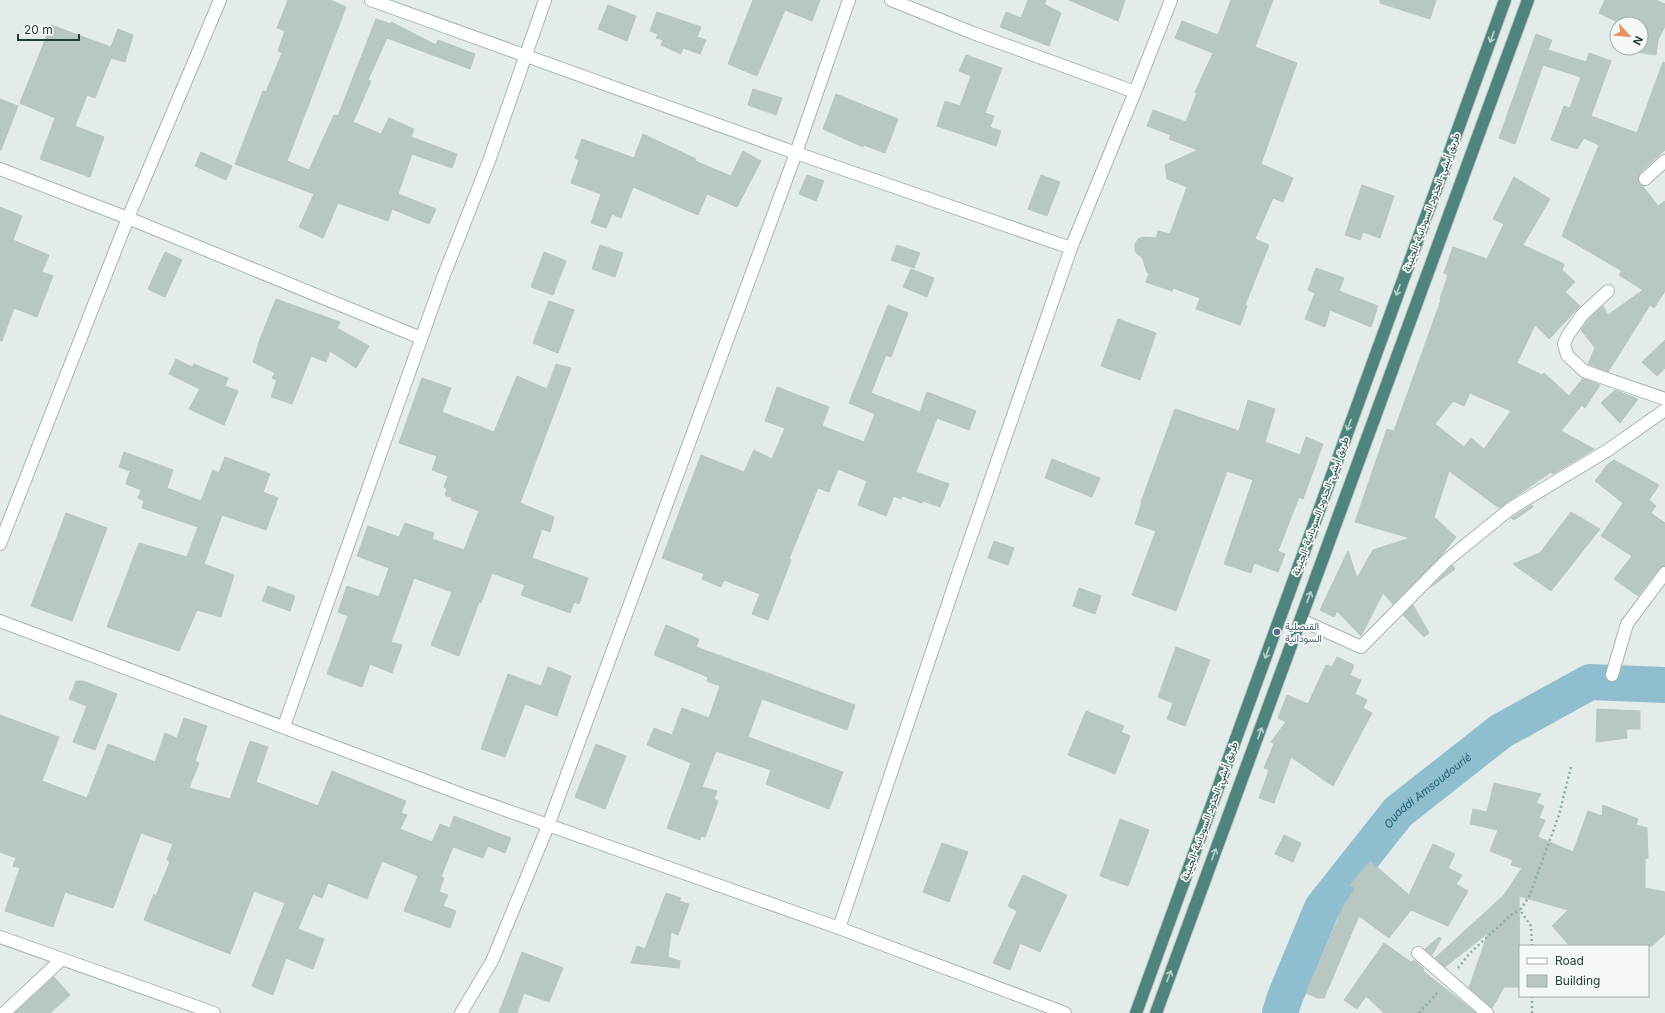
<svg xmlns="http://www.w3.org/2000/svg" width="1665" height="1013" font-family="Inter,Vazirmatn,sans-serif">
	<style>
		.lines { fill: none; stroke-linecap: round; stroke-linejoin: round }
		.river { stroke: #8fbece; stroke-width: 36 }
		.building { fill: #b9c7c2; stroke: #b6c6c1; fill-rule: evenodd }
		.minor-casing { stroke: #a6b4b0; stroke-width: 14 }
		.tertiary-casing { stroke: #a6b4b0; stroke-width: 14 }
		.trunk-casing { stroke: #c2c9c7; stroke-width: 14 }
		.path { stroke: #86aea5; stroke-width: 2.5; stroke-dasharray: 2 3; stroke-linecap: butt }
		.minor { stroke: #fff; stroke-width: 12 }
		.tertiary { stroke: #fff; stroke-width: 12 }
		.trunk { stroke: #4e847c; stroke-width: 12 }
		.oneway { stroke: #bad0cc }
		.service-dot { fill: #5c6f8a; stroke: #f4f9f7; stroke-width: 1.5 }
		.labels { text-anchor: middle; dominant-baseline: central; stroke-width: 3.5; stroke-linejoin: round; paint-order: stroke }
		.street-label { font-size: 10px; fill: #243d38; stroke: #f4f9f7 }
		.service-label { font-size: 10px; fill: #4e5e75; stroke: #f4f9f7; text-anchor: start }
		.water-label { font-size: 11px; font-style: italic; fill: #215f76; stroke: #f4f9f7 }
	</style>
	<rect width="100%" height="100%" fill="#e3ece9"/>
	<g class="lines">
		<!-- river -->
		<path class="river" id="s1" d="M1280,1013L1285,997L1322,908L1398,812L1501,731L1590,682L1665,685"/>
	</g>
	<!-- building -->
	<g class="building">
		<path d="M288,0H330L346,7L287,161L309,170L334,115L338,116L376,19L391,24V22L436,45L438,40L475,54L470,69L387,38L368,80L371,81L353,122L381,134L389,118L414,129L411,137L457,154L452,168L412,154L398,194L436,209L429,224L392,209L388,221L338,203L323,238L299,227L314,194L235,164L263,91L266,92L268,87L282,53L278,51L285,31L277,28Z"/>
		<path d="M753,0H820L812,21L785,10L757,76L728,64Z"/>
		<path d="M1028,0H1046L1044,4L1061,13L1049,46L1000,27L1006,12L1021,18Z"/>
		<path d="M1069,0H1125L1118,21Z"/>
		<path d="M1231,0H1273L1255,47L1297,63L1261,164L1293,178L1283,202L1273,198L1255,239L1269,245L1245,305L1247,306L1240,325L1196,309L1200,298L1173,288L1172,291L1146,282L1149,273L1147,272L1142,257L1137,254L1135,250V244L1138,239L1143,237L1156,238L1158,231L1170,234L1187,187L1167,179L1165,165L1198,150L1169,139L1171,135L1147,126L1153,110L1186,122L1197,93L1195,92L1213,53L1175,38L1182,21L1218,35Z"/>
		<path d="M1380,0H1436L1430,19L1380,3Z"/>
		<path d="M1605,0H1656L1665,4V26L1658,40L1656,55L1636,52L1637,48H1641V24H1622L1599,13Z"/>
		<path d="M608,5L636,16L627,41L598,29Z"/>
		<path d="M657,12L701,27L697,37L706,40L700,54L683,48L681,54L661,45L663,40L656,38L658,34L650,31Z"/>
		<path d="M51,25L111,47L118,29L133,35L125,62L111,58L95,98L87,95L75,126L104,137L90,177L40,159L55,118L20,103Z"/>
		<path d="M1536,34L1552,40L1548,50L1586,62L1589,53L1611,61L1591,116L1637,133L1663,62L1665,63V150L1640,173L1638,180L1658,206L1665,201V291L1654,308L1650,305L1608,372L1588,364L1595,348L1581,330L1588,320L1603,306L1608,315L1643,290L1619,275L1622,271L1562,236L1599,145L1584,138L1577,149L1551,140L1564,106L1570,108L1581,77L1543,65L1515,144L1499,138Z"/>
		<path d="M966,55L1002,68L985,113L994,116L990,127L1001,131L996,146L937,126L945,101L960,106L971,76L959,71Z"/>
		<path d="M753,89L782,98L776,115L748,105Z"/>
		<path d="M836,94L898,119L885,153L864,145L863,147L823,129Z"/>
		<path d="M0,99L18,106L1,150H0Z"/>
		<path d="M643,134L696,159L695,161L731,176L743,151L761,161L737,207L707,194L698,215L633,187L621,218L612,214L606,228L591,223L601,194L571,183L579,160L575,158L582,139L634,158Z"/>
		<path d="M201,152L232,166L226,180L195,166Z"/>
		<path d="M807,175L824,181L816,201L799,194Z"/>
		<path d="M1041,175L1060,182L1047,216L1028,209Z"/>
		<path d="M1514,177L1550,199L1523,245L1564,264L1562,270L1575,282L1565,292L1580,306L1549,339L1535,325L1517,363L1542,375L1544,373L1569,396L1583,378L1600,385L1585,408L1582,405L1561,431L1594,449L1553,474L1551,472L1499,508L1449,471L1434,517L1456,537L1442,555L1393,604L1383,593L1361,636L1337,611L1334,617L1320,610L1348,551L1357,578L1373,550L1410,538L1355,522L1387,429L1394,431L1441,300L1440,299L1448,275L1444,273L1453,247L1487,259L1504,224L1493,219ZM1470,393L1511,411L1484,449L1471,438L1464,447L1435,424L1453,401L1464,406Z"/>
		<path d="M1362,185L1394,196L1380,238L1363,232L1360,240L1345,235Z"/>
		<path d="M0,207L22,216L13,240L49,255L42,272L53,276L37,317L14,308L2,341H0Z"/>
		<path d="M600,245L623,253L615,277L592,269Z"/>
		<path d="M897,245L920,253L914,268L891,260Z"/>
		<path d="M165,252L182,260L165,297L148,289Z"/>
		<path d="M544,252L566,261L553,295L531,287Z"/>
		<path d="M1316,268L1344,278L1339,291L1378,306L1371,327L1330,310L1325,327L1305,319L1315,293L1308,290Z"/>
		<path d="M911,269L934,278L927,297L903,287Z"/>
		<path d="M276,299L340,322L337,328L369,346L356,368L330,351L326,362L311,356L292,404L271,397L277,380L272,378L275,373L253,362L260,339Z"/>
		<path d="M549,301L574,310L558,353L533,343Z"/>
		<path d="M888,305L908,313L891,357L886,355L871,393L920,412L927,392L976,411L969,430L937,418L916,472L949,484L940,507L923,501L922,503L902,496L901,499L894,496L886,516L858,505L867,481L838,469L829,492L818,488L789,559L791,560L768,620L752,614L760,594L724,580L721,587L702,579L704,574L662,558L701,455L744,472L754,450L772,459L785,428L765,421L777,387L829,407L822,426L864,442L875,414L849,403Z"/>
		<path d="M1118,319L1156,333L1140,380L1101,366Z"/>
		<path d="M1665,340V368L1657,376L1642,362Z"/>
		<path d="M176,359L192,367L194,364L228,378L225,386L238,391L224,425L189,409L200,389L169,374Z"/>
		<path d="M556,364L571,368L520,503L554,517L550,532L542,529L532,558L588,578L579,604L574,602L570,613L521,595L525,585L492,573L481,603L479,602L459,656L431,645L452,592L414,578L391,642L402,645L392,673L370,664L362,687L327,674L348,616L338,612L347,586L379,597L389,568L357,556L368,526L399,537L405,523L434,533L432,539L464,550L479,511L451,500L452,498L445,495L447,489L444,487L448,476L432,470L437,456L399,443L422,378L451,388L442,412L494,432L517,376L547,389Z"/>
		<path d="M1615,390L1638,399L1620,423L1601,403Z"/>
		<path d="M1248,400L1275,409L1265,442L1300,455L1306,437L1323,444L1303,499L1299,497L1278,551L1285,554L1278,572L1254,563L1251,573L1224,564L1253,480L1227,471L1176,611L1132,595L1156,531L1135,524L1142,502H1141L1175,409L1239,431Z"/>
		<path d="M124,452L173,470L167,488L201,501L213,470L219,473L225,457L270,474L263,492L278,498L266,530L222,515L204,564L234,575L221,617L197,610L179,651L107,627L139,543L187,557L198,527L142,508L144,501L138,498L141,490L126,484L130,471L119,467Z"/>
		<path d="M1052,459L1100,478L1092,497L1045,478Z"/>
		<path d="M1614,460L1659,485L1649,500L1656,506L1651,513L1665,523V566L1659,569L1638,596L1614,579L1632,556L1601,536L1623,503L1595,481L1607,465Z"/>
		<path d="M1532,505L1533,507L1514,520L1511,518Z"/>
		<path d="M1571,512L1600,529L1551,591L1513,564L1540,553Z"/>
		<path d="M66,513L107,528L72,621L31,606Z"/>
		<path d="M994,541L1014,548L1008,565L988,558Z"/>
		<path d="M1452,565L1455,569L1431,587L1451,567Z"/>
		<path d="M268,586L295,596L290,611L262,601Z"/>
		<path d="M1079,588L1101,596L1095,614L1073,606Z"/>
		<path d="M1413,605L1429,633L1424,637L1403,615Z"/>
		<path d="M666,625L699,639L696,647L855,705L847,730L762,699L748,737L843,772L829,809L766,784L771,770L716,751L702,787L717,791L714,799L718,801L705,837L701,836L700,840L667,828L691,763L647,745L654,728L672,735L682,708L709,718L720,686L707,681L708,677L654,655Z"/>
		<path d="M1176,647L1210,660L1185,726L1167,719L1173,703L1158,697Z"/>
		<path d="M1337,657L1354,665L1350,675L1361,680L1355,694L1367,700L1363,708L1372,713L1333,786L1291,757L1274,803L1259,798L1269,770L1264,768L1274,744L1271,742L1286,722L1278,718L1287,695L1308,704L1326,665L1332,667Z"/>
		<path d="M548,667L571,676L557,716L525,704L505,757L481,749L508,674L541,686Z"/>
		<path d="M76,681H83L117,694L95,750L73,742L87,706L69,699Z"/>
		<path d="M1597,709L1640,711V729H1626L1627,738L1596,742Z"/>
		<path d="M1086,711L1124,726L1121,732L1130,736L1115,774L1068,755Z"/>
		<path d="M0,715L59,737L42,781L87,798L108,744L155,762L165,733L177,738L184,718L207,726L195,761L199,763L189,788L230,799L250,741L268,747L256,782L318,806L332,771L406,801L401,813L407,815L400,829L432,842L440,824L450,828L454,816L511,838L505,853L488,846L483,858L453,847L441,877L444,878L439,892L448,895L443,906L456,911L450,928L404,911L418,876L382,861L367,899L328,883L322,898L313,894L298,929L324,939L313,969L286,958L273,995L252,986L285,903L254,891L230,954L144,920L154,894L156,896L170,862L167,860L173,844L141,833L113,908L65,892L53,927L5,911L20,868L13,866L16,858L0,852Z"/>
		<path d="M596,744L626,756L605,809L575,797Z"/>
		<path d="M1494,783L1541,794L1536,803L1544,806L1539,818L1545,820L1538,837L1573,852L1588,811L1602,816L1603,805L1638,819L1636,825L1647,828L1648,858H1645V888L1665,892V934L1652,946H1570L1552,926L1568,910L1519,896L1520,987H1504L1492,1008L1469,988L1488,933L1445,967L1435,958L1504,895L1522,868L1511,865L1513,860L1490,851L1498,830L1470,824L1473,809L1487,812Z"/>
		<path d="M1120,819L1149,830L1128,886L1100,876Z"/>
		<path d="M1284,835L1301,843L1293,862L1275,854Z"/>
		<path d="M942,843L968,852L949,902L923,892Z"/>
		<path d="M1433,844L1455,854L1448,868L1462,875L1456,884L1468,891L1448,926L1411,910L1389,938L1359,916L1324,998H1318L1306,993L1344,905L1355,889L1350,885L1370,861L1409,895Z"/>
		<path d="M1023,875L1067,895L1040,952L1020,943L1010,970L993,963L1017,911L1008,906Z"/>
		<path d="M666,893L681,898L679,901L689,904L678,935L671,932L668,957L680,961L679,968L631,963L637,946L645,949Z"/>
		<path d="M1439,937L1441,939L1432,955L1425,949Z"/>
		<path d="M1384,943L1411,962L1414,960L1424,969L1423,971L1476,1013H1384L1366,996L1357,1009L1344,1000Z"/>
		<path d="M522,952L563,968L549,1002L524,993L517,1013H499Z"/>
		<path d="M54,977L70,995L50,1013H15Z"/>
	</g>
	<g class="lines">
		<!-- minor casing -->
		<g class="minor-casing">
			<g id="minor">
				<path d="M371,0L796,153L1071,248"/>
				<path d="M891,0L973,33L1135,92"/>
				<path d="M0,169L128,218L421,338"/>
				<path d="M1645,179L1665,161"/>
				<path d="M1608,291L1582,315L1568,335L1564,344L1567,355L1584,371L1665,399"/>
				<path d="M0,544L128,218L220,0"/>
				<path d="M1301,620L1361,647L1446,561L1510,509L1608,450L1665,410"/>
				<path d="M1612,675L1627,624L1665,573"/>
				<path d="M284,726L442,280L489,161L545,0"/>
				<path d="M839,928L957,577L1071,248L1135,92L1171,0"/>
				<path d="M0,937L214,1013"/>
				<path d="M1418,953L1487,1013"/>
				<path d="M4,1013L61,960"/>
				<path d="M461,1013L492,961L548,826L796,153L849,0"/>
			</g>
		</g>
		<!-- tertiary casing -->
		<g class="tertiary-casing">
			<path id="tertiary" d="M0,621L469,797L839,928L1065,1013"/>
		</g>
		<!-- trunk casing -->
		<g class="trunk-casing">
			<g id="trunk">
				<path d="M1136,1013L1505,0"/>
				<path d="M1156,1013L1528,0"/>
			</g>
		</g>
		<!-- path -->
		<g class="path">
			<path d="M1532,946L1531,926L1520,910L1529,897L1559,815L1571,767"/>
			<path d="M1458,968L1469,954L1512,914L1520,910"/>
			<path d="M1532,996V1013"/>
			<path d="M1419,1013L1438,992"/>
		</g>
		<!-- minor -->
		<use href="#minor" class="minor"/>
		<!-- tertiary -->
		<use href="#tertiary" class="tertiary"/>
		<!-- trunk -->
		<use href="#trunk" class="trunk"/>
	</g>
	<!-- one-way arrows -->
	<defs><path id="oneway-shaft" d="M-6 0H5M1.5-3L5.5 0L1.5 3" fill="none" stroke-width="1.6" stroke-linecap="round" stroke-linejoin="round"/></defs>
	<g class="oneway">
		<use href="#oneway-shaft" transform="translate(1492 37) rotate(110)"/>
		<use href="#oneway-shaft" transform="translate(1398 290) rotate(110)"/>
		<use href="#oneway-shaft" transform="translate(1349 425) rotate(110)"/>
		<use href="#oneway-shaft" transform="translate(1309 597) rotate(-70)"/>
		<use href="#oneway-shaft" transform="translate(1267 653) rotate(110)"/>
		<use href="#oneway-shaft" transform="translate(1260 733) rotate(-70)"/>
		<use href="#oneway-shaft" transform="translate(1214 854) rotate(-70)"/>
		<use href="#oneway-shaft" transform="translate(1169 976) rotate(-70)"/>
	</g>
	<!-- markers -->
	<circle class="service-dot" cx="1277" cy="632" r="4"/>
	<g class="labels">
		<!-- street labels -->
		<g class="street-label">
			<text transform="translate(1431 202) rotate(-70)">طريق أبشي-الحدود السودانية-الجنينة</text>
			<text transform="translate(1320 506) rotate(-70)">طريق أبشي-الحدود السودانية-الجنينة</text>
			<text transform="translate(1209 811) rotate(-70)">طريق أبشي-الحدود السودانية-الجنينة</text>
		</g>
		<!-- service labels -->
		<g class="service-label">
			<text x="1285" y="626">القنصلية<tspan x="1285" dy="12">السودانية</tspan></text>
		</g>
		<!-- water labels -->
		<g class="water-label">
			<text stroke="none"><textPath href="#s1" startOffset="272">Ouaddi Amsoudourié</textPath></text>
		</g>
	</g>
	<!-- legend -->
	<rect x="1519" y="945" width="130" height="52" fill="#f4f9f7" stroke="#a1aeab"/>
	<rect x="1527" y="958" width="20" height="6" fill="#ffffff" stroke="#a1aeab"/>
	<text x="1555" y="965" font-size="12" fill="#243d38">Road</text>
	<rect x="1527" y="975" width="20" height="12" fill="#b9c7c2" stroke="#a1aeab"/>
	<text x="1555" y="985" font-size="12" fill="#243d38">Building</text>
	<!-- north arrow -->
	<g transform="translate(1629 36) rotate(117)"><circle r="19" fill="#f4f9f7" stroke="#a1aeab"/>
	<path d="M0-3L7 15L0 10L-7 15Z" fill="#ea9163"/>
	<text y="-6" font-size="11" font-weight="bold" text-anchor="middle" fill="#243d38">N</text>
	</g>
	<!-- scale -->
	<path d="M18 34v6h61v-6" fill="none" stroke="#243d38" stroke-width="2"/>
	<text x="24" y="34" font-size="12" fill="#243d38" stroke="#f4f9f7" stroke-width="3" paint-order="stroke">20 m</text>
</svg>
